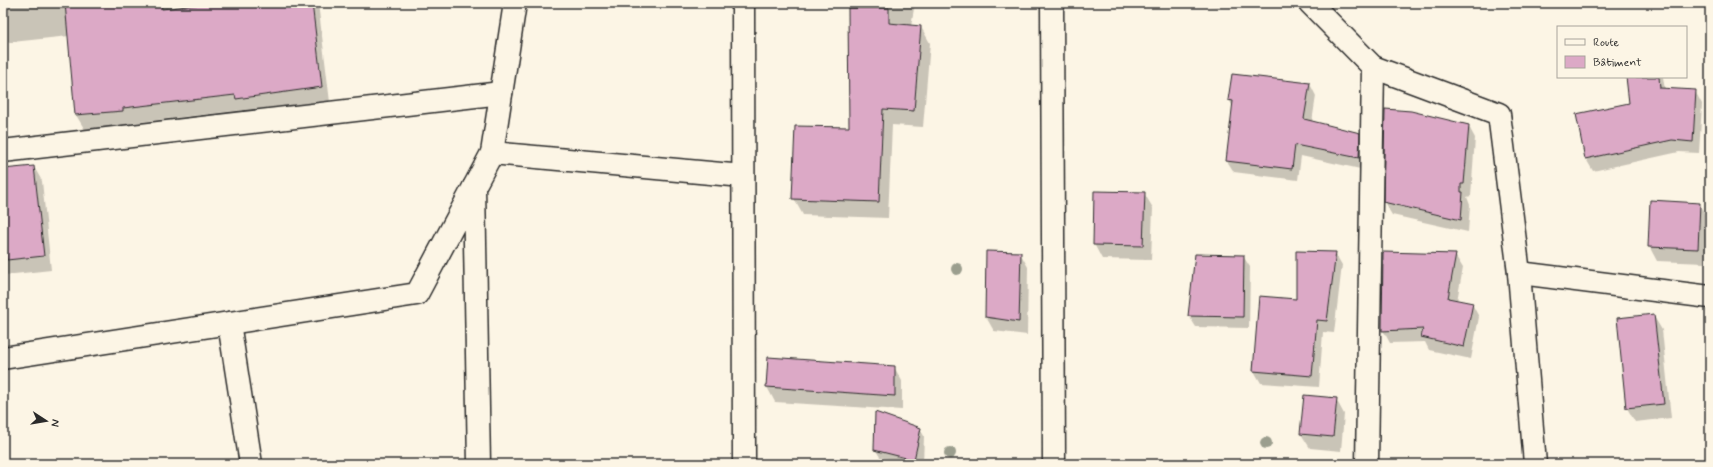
<svg xmlns="http://www.w3.org/2000/svg" width="1713" height="467" font-family="Mynerve,sans-serif">
	<style>
		.shadow { fill: #0003 }
		.building { fill: #dca9c6; stroke: #2b2b2b }
		.lines { fill: none; stroke-linecap: round; stroke-linejoin: round }
		.street-casing { stroke: #2b2b2b; stroke-width: 25 }
		.street { stroke: #fcf5e5; stroke-width: 22 }
		.tree { fill: #9b9e8e }
	</style>
	<rect width="100%" height="100%" fill="#fcf5e5"/>
	<filter id="ink" filterUnits="userSpaceOnUse"><feTurbulence type="fractalNoise" baseFrequency=".025" numOctaves="2"/><feDisplacementMap in="SourceGraphic" scale="8" xChannelSelector="R" yChannelSelector="G"/><feConvolveMatrix kernelMatrix="1 2 1 2 8 2 1 2 1" color-interpolation-filters="sRGB"/></filter>
	<g filter="url(#ink)">
		<!-- shadow -->
		<g class="shadow">
			<path d="M3,3H167L168,9L221,3H318L330,102L245,114L243,110L131,123V126L85,130L76,115L69,36L3,43Z"/>
			<path d="M858,3H915L911,26L921,27L930,43L923,127L892,125L888,218L803,215L794,199L850,129Z"/>
			<path d="M1206,3H1233V7L1207,6Z"/>
			<path d="M1627,77H1663L1665,90L1695,91L1702,104L1699,153L1679,152L1593,171L1586,159L1577,115L1630,104Z"/>
			<path d="M1310,84L1316,96L1312,122L1359,134L1366,146L1365,170L1301,156L1298,180L1234,172L1227,161L1234,108L1229,100Z"/>
			<path d="M1468,125L1475,138L1471,196L1467,197L1470,205L1468,232L1392,215L1384,202Z"/>
			<path d="M34,167L42,181L51,270L5,275L6,282H3V171Z"/>
			<path d="M1144,193L1153,208L1151,260L1102,259L1094,244Z"/>
			<path d="M1699,204L1707,218L1705,263L1657,261L1649,246Z"/>
			<path d="M987,252L1020,253L1028,267L1027,335L994,331L986,317Z"/>
			<path d="M1335,253L1342,265L1334,333L1323,332L1319,387L1261,383L1254,371L1297,301Z"/>
			<path d="M1455,255L1463,268L1457,301L1472,304L1479,317L1471,359L1429,350L1425,342L1390,343L1383,330Z"/>
			<path d="M1243,256L1250,267L1249,328L1196,327L1189,316Z"/>
			<path d="M1653,315L1662,330L1671,418L1635,422L1627,408Z"/>
			<path d="M769,359L894,367L902,381V410L775,402L767,387Z"/>
			<path d="M1336,399L1344,414L1341,451L1310,448L1301,434Z"/>
			<path d="M920,429L924,436L923,464H906L880,457L875,449Z"/>
		</g>
		<!-- building -->
		<g class="building">
			<path d="M65,3H161L162,9L212,3H312L322,87L236,99L235,95L123,108V111L75,115Z"/>
			<path d="M848,8H889V23L921,26L914,111L883,109L879,202L792,199L795,126L849,127Z"/>
			<path d="M1232,74L1310,83L1304,119L1360,133L1359,158L1295,145L1292,169L1226,161L1233,101L1228,100Z"/>
			<path d="M1626,77H1659L1660,88L1696,90L1693,142L1672,140L1585,159L1576,114L1629,103Z"/>
			<path d="M1385,109L1411,111L1469,125L1464,184H1461V192H1463L1461,220L1383,202Z"/>
			<path d="M34,166L44,256L7,260L3,221V169Z"/>
			<path d="M1094,191L1145,192L1143,246L1093,245Z"/>
			<path d="M1650,200L1700,203L1698,249L1648,247Z"/>
			<path d="M986,251L1021,252L1019,322L985,317Z"/>
			<path d="M1296,251L1336,252L1327,321L1317,320L1312,376L1253,371L1259,296L1296,299Z"/>
			<path d="M1383,252L1456,254L1448,298L1473,303L1464,347L1421,337L1423,329L1382,331Z"/>
			<path d="M1195,254L1244,255L1243,317L1188,316Z"/>
			<path d="M1654,314L1664,404L1626,408L1617,318Z"/>
			<path d="M768,357L895,366V396L766,387Z"/>
			<path d="M1304,395L1337,398L1333,437L1300,434Z"/>
			<path d="M875,412L921,428L914,460L874,450Z"/>
		</g>
		<g class="lines">
			<!-- street casing -->
			<g class="street-casing">
				<g id="street">
					<path d="M743,3L744,464"/>
					<path d="M1052,3L1054,464"/>
					<path d="M1310,3L1373,67L1367,464"/>
					<path d="M1373,67L1499,114L1519,273L1535,464"/>
					<path d="M3,151L501,93"/>
					<path d="M492,153L743,176"/>
					<path d="M474,187L479,464"/>
					<path d="M1519,273L1710,297"/>
					<path d="M229,323L251,464"/>
					<path d="M3,358L417,294L492,153L515,3"/>
				</g>
			</g>
			<!-- street -->
			<use href="#street" class="street"/>
		</g>
		<!-- trees -->
		<g class="tree">
			<circle cx="957" cy="269" r="6"/>
			<circle cx="1266" cy="443" r="6"/>
			<circle cx="950" cy="453" r="6"/>
		</g>
	</g>
	<!-- margin -->
	<rect width="1713" height="467" fill="none" stroke="#fcf5e5" stroke-width="16"/>
	<rect x="8" y="8" width="1697" height="451" fill="none" stroke="#2b2b2b" stroke-width="1.5" filter="url(#ink)"/>
	<!-- legend -->
	<rect x="1557" y="26" width="130" height="52" fill="#fcf5e5" stroke="#a8a49b"/>
	<rect x="1565" y="39" width="20" height="6" fill="#fcf5e5" stroke="#a8a49b"/>
	<text x="1593" y="46" font-size="12" fill="#2b2b2b">Route</text>
	<rect x="1565" y="56" width="20" height="12" fill="#dca9c6" stroke="#a8a49b"/>
	<text x="1593" y="66" font-size="12" fill="#2b2b2b">Bâtiment</text>
	<!-- north arrow -->
	<g transform="translate(46 421) rotate(102)" stroke="#fcf5e5" stroke-width="3" paint-order="stroke">
	<path d="M0-3L7 15L0 10L-7 15Z" fill="#2b2b2b"/>
	<text y="-6" font-size="11" font-weight="bold" text-anchor="middle" fill="#2b2b2b">N</text>
	</g>
</svg>
